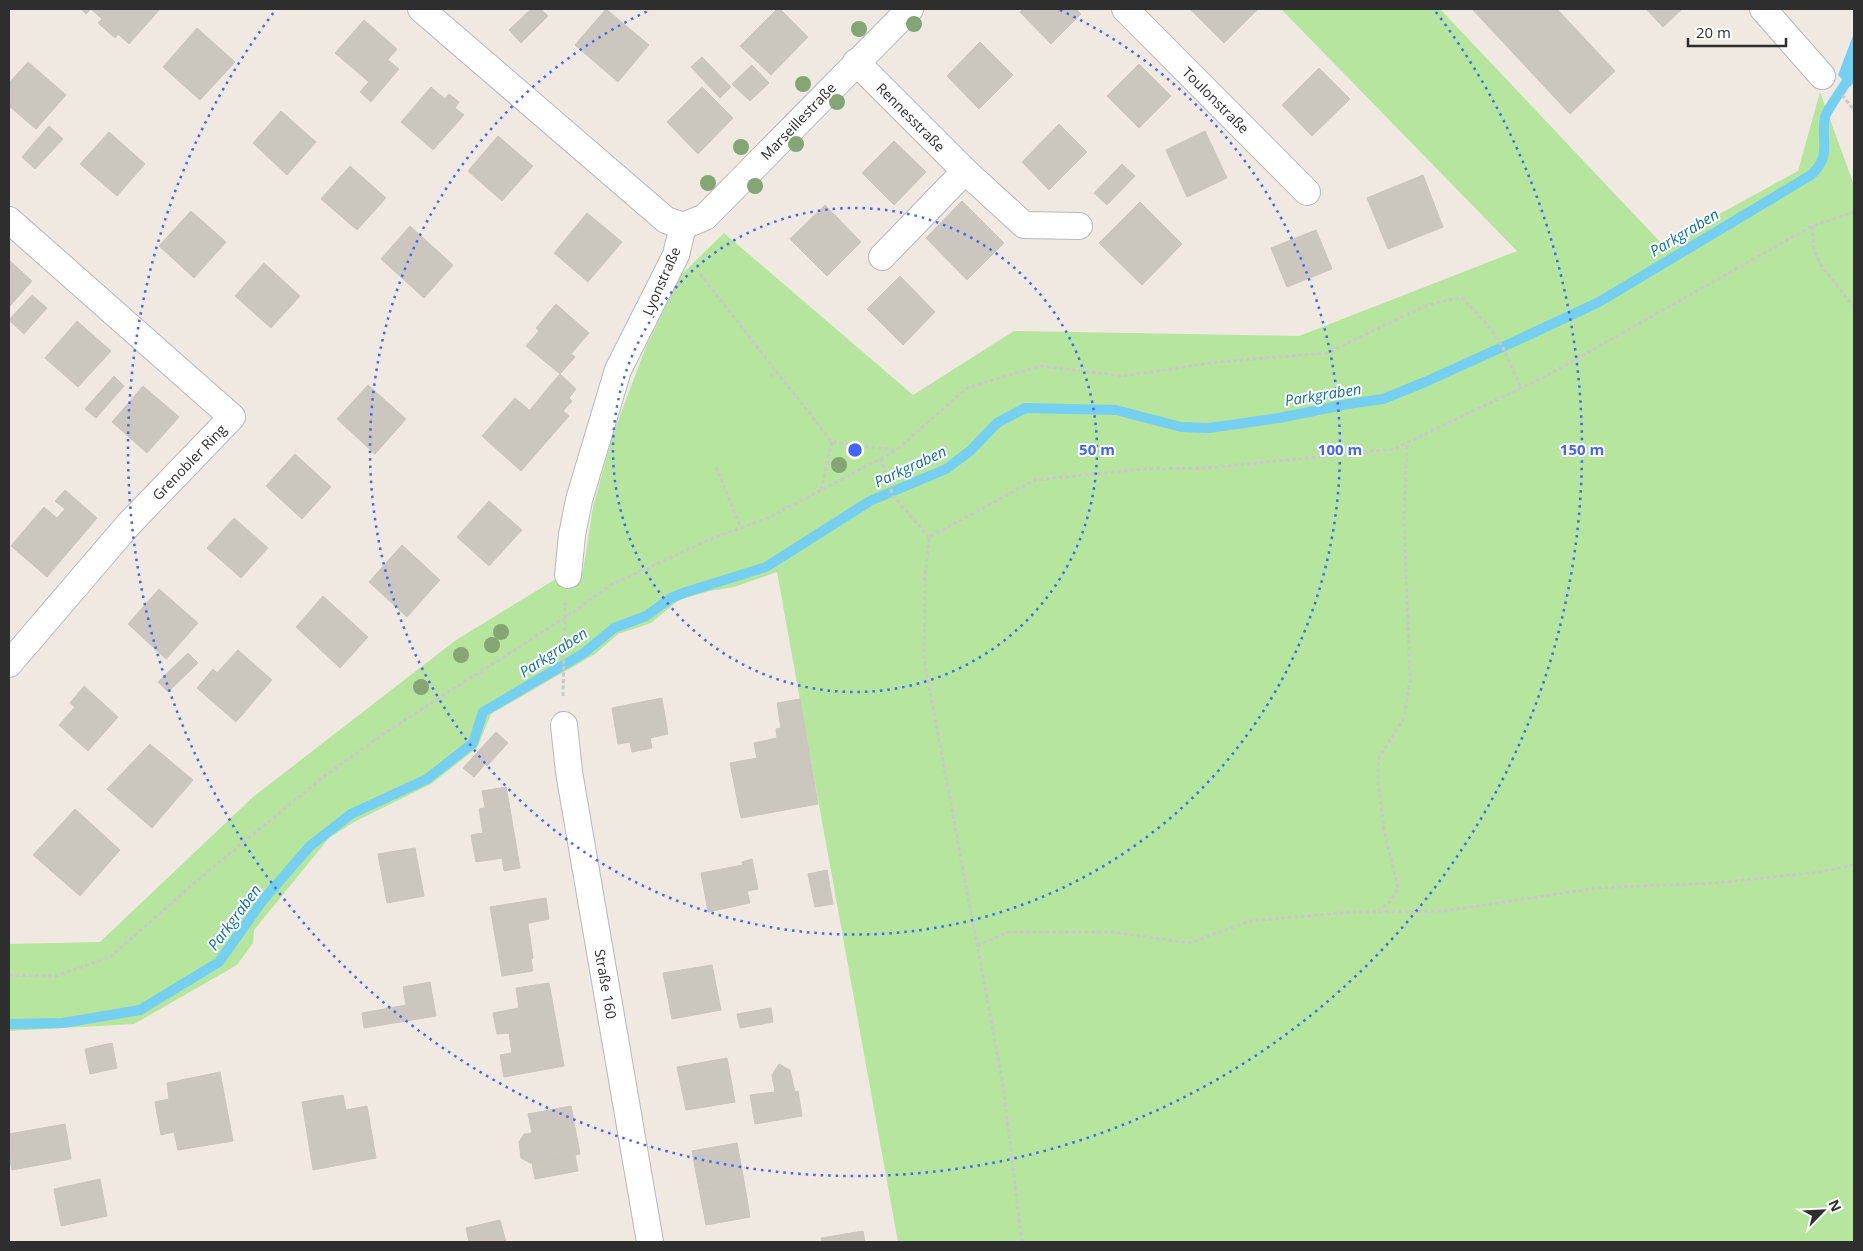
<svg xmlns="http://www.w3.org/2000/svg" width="1863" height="1251" font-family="'Open Sans',sans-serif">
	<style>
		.green { fill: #b6e59e }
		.water { fill: #75cff0 }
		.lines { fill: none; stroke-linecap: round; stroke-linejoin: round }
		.stream { stroke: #75cff0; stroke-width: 10 }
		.building { fill: #cbc7bf; stroke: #cbc5ba }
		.minor-casing { stroke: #b4b7c1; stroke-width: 28 }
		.path { stroke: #c9c9c9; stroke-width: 3; stroke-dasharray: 4 2.5; stroke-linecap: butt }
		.minor { stroke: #fff; stroke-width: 26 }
		.tree { fill: #84a574 }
		.ring { fill: none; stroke: #4264fb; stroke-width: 2.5; stroke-dasharray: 2.5 5 }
		.labels { text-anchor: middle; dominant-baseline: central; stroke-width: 4; stroke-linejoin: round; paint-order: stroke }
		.street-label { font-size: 14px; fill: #2e2e2e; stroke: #fff }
		.water-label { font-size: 15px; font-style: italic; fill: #0d6fa3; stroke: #fff }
		.centre { fill: #4264fb; stroke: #fff; stroke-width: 2.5 }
		.ring-label { font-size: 15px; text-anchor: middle; font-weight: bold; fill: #4264fb; stroke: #fff; stroke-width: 4; stroke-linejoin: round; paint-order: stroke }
	</style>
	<rect width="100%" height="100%" fill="#efe9e1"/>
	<!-- green -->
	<path class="green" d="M1281,9H1440L1663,245L1798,171L1820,92L1854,185V1242H898L777,572L734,587L710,591L679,600L651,623L618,634L595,654L491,714L477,748L431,784L354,822L329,838L254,930L253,943L237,965L134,1024L9,1031V944L100,942L253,797L456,640L559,577L583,571L593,507L613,434L646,347L681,275L724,233L913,395L1014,331L1299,336L1517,251Z"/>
	<!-- water -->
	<path class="water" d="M1854,33V82L1850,87L1838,75Z"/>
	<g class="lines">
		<!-- stream -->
		<path class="stream" d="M9,1024L63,1023L140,1010L219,962L263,900L310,846L351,814L427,779L473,743L483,712L584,653L614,628L646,616L671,598L686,592L766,567L870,501L946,469L970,451L997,423L1025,408L1116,410L1181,427L1209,428L1279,418L1348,404L1383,399L1425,382L1520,339L1599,302L1811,175C1833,155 1820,141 1825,117C1827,109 1849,80 1854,70"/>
	</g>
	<!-- building -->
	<g class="building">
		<path d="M81,9H160L129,44L118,34L115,38L98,23L102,19L91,9L86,14Z"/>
		<path d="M531,9H541L548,16L521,43L509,30Z"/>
		<path d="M606,9L649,45L618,82L575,45Z"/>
		<path d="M777,9H780L808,37L771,75L740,46Z"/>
		<path d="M1023,9H1076L1081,14L1051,44L1020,12Z"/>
		<path d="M1190,9H1258L1224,43Z"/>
		<path d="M1472,9H1557L1615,71L1570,114Z"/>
		<path d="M1646,9H1682L1663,27Z"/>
		<path d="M364,20L397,49L369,82L335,53Z"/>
		<path d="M197,28L235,62L200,100L163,67Z"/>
		<path d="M980,42L1013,75L979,109L947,76Z"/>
		<path d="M702,57L731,87L720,98L691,67Z"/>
		<path d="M388,60L399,69L371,102L360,92Z"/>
		<path d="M28,62L66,95L36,129L9,106V83Z"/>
		<path d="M1139,64L1171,96L1139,128L1107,96Z"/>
		<path d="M752,65L769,83L750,101L732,84Z"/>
		<path d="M1319,68L1350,99L1312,136L1282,105Z"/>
		<path d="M431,87L445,99L449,94L459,102L455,108L464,115L433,150L401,122Z"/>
		<path d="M702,87L733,118L698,154L667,122Z"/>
		<path d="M281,111L316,142L287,175L253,143Z"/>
		<path d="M1059,124L1087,152L1049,190L1022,162Z"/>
		<path d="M49,126L63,139L35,169L22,157Z"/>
		<path d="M1205,131L1227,178L1187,197L1166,150Z"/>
		<path d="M109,132L145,164L117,196L80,164Z"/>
		<path d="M498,136L533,166L502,201L468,171Z"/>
		<path d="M894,141L926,172L894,205L862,173Z"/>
		<path d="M1122,164L1135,176L1107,205L1094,193Z"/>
		<path d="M350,166L386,198L357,230L321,199Z"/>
		<path d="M1423,175L1443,227L1388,249L1367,198Z"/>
		<path d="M962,201L1004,243L967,280L926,238Z"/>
		<path d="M1140,202L1182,244L1142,285L1099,243Z"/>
		<path d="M825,205L861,242L827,276L790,239Z"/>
		<path d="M191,211L226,242L194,278L159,246Z"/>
		<path d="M587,213L622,242L588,282L554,253Z"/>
		<path d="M410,226L453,265L424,298L381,259Z"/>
		<path d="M1316,230L1332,269L1287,287L1271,248Z"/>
		<path d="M9,260L32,281L9,307Z"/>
		<path d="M264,263L300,296L271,328L235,296Z"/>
		<path d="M900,276L935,312L903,345L867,309Z"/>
		<path d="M32,295L47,308L24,334L9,320Z"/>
		<path d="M556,304L589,333L571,354L575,357L560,374L526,346L539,331L536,328Z"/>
		<path d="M77,321L111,351L78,387L45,358Z"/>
		<path d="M560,374L576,389L569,398L572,401L563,411L543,394Z"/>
		<path d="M114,376L124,386L96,418L85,409Z"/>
		<path d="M368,385L406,419L375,454L337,419Z"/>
		<path d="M143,386L179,417L147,453L112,422Z"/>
		<path d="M543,394L569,416L555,432L530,410Z"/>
		<path d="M515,398L555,432L521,471L482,436Z"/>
		<path d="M295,454L331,487L302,519L266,486Z"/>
		<path d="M65,490L97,518L80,538L57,518L65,509L55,501Z"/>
		<path d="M489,501L522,530L489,566L457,537Z"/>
		<path d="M44,507L80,538L47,577L11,546Z"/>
		<path d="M234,518L268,548L241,578L207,548Z"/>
		<path d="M402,545L440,580L407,617L369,582Z"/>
		<path d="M159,589L198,623L166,659L128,624Z"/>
		<path d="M323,596L368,637L340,668L296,627Z"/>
		<path d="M238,650L272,680L236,722L197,688L213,669L217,673Z"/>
		<path d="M188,653L198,663L168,692L158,682Z"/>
		<path d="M84,686L118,717L88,751L59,725L75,707L70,703Z"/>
		<path d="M662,698L668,734L650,738L652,748L632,752L630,742L618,744L612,708Z"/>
		<path d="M800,699L818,804L741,818L730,763L757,758L754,743L777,738L776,729L781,728L777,703Z"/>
		<path d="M496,732L508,743L487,766L485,764L474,777L463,768Z"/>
		<path d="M150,744L193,780L152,828L107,789Z"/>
		<path d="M506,787L509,803L485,807L482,791Z"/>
		<path d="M509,803L520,868L504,871L502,858L476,862L471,835L483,833L479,809Z"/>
		<path d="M75,809L120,850L80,896L33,855Z"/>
		<path d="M415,848L424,896L387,903L378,854Z"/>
		<path d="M752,859L758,889L747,891L750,903L708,912L701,873L743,865L742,862Z"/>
		<path d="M827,870L833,904L815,907L808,874Z"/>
		<path d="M546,898L549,919L494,930L490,907Z"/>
		<path d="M528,924L533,958L531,959L533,971L502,976L494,930Z"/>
		<path d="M712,965L721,1010L672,1019L663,973Z"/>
		<path d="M430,982L436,1016L364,1028L362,1013L406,1005L403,987Z"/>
		<path d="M549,983L564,1066L504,1077L500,1055L512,1053L509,1033L497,1034L493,1013L519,1008L516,988Z"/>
		<path d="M771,1008L773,1022L740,1028L737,1014Z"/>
		<path d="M112,1043L117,1068L90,1074L85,1049Z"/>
		<path d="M727,1058L735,1102L686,1110L677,1067Z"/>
		<path d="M779,1064L790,1070L795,1092L798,1091L802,1116L755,1124L750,1095L775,1092L772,1075Z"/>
		<path d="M220,1072L233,1141L178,1150L174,1132L161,1135L155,1102L169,1099L167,1083Z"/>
		<path d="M343,1095L346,1110L367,1106L376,1158L313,1170L302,1102Z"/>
		<path d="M571,1106L580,1154L530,1163L521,1158L519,1142L524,1134L532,1133L528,1114Z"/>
		<path d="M65,1124L71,1159L12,1170L9,1154V1134Z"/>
		<path d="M737,1143L744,1181L699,1189L692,1151Z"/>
		<path d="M575,1155L578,1171L535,1179L532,1163Z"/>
		<path d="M100,1179L107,1216L61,1226L54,1189Z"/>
		<path d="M744,1181L750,1217L706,1225L699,1189Z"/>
		<path d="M500,1220L506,1242H469L466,1228Z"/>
		<path d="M863,1231L865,1242H822L821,1238Z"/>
	</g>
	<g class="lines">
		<!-- minor casing -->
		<g class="minor-casing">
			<g id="minor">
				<path d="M421,9L666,220L683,226"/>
				<path d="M1125,9L1307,192"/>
				<path d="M1763,9L1822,76"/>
				<path d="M856,62L965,171L1024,225L1079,226"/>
				<path d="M9,220L232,417L128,525L9,664"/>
				<path d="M683,226L705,217L910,9"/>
				<path d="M882,257L965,171"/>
				<path d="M568,575L572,535L579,500L618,370L676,255L683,226"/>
				<path d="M564,725L569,772L650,1242"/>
			</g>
		</g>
		<!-- path -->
		<g class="path">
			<path d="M1842,95L1854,110"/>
			<path d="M1812,226L1814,249L1820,264L1854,307"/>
			<path d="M700,274L832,442L894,450"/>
			<path d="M770,376L777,371"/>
			<path d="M881,458L893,496L929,537"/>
			<path d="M716,467L741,528"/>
			<path d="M821,490L832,442"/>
			<path d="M563,696L565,603"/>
			<path d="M1377,911L1391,901L1398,888L1384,830L1378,782V759L1404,718L1410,680L1404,518L1407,443"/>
			<path d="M977,946L1008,932H1113L1189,943L1251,921L1351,912L1445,911L1597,888L1715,883L1820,872L1854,865"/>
			<path d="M9,975L56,976L110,957L207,872L326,775L386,732L563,619L611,585L711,539L772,516L895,451L967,388L1040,366L1122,376L1218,362L1327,353L1425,306L1462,297L1490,328L1502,346L1521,388"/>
			<path d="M1022,1242L1003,1085L924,659L925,577L929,537L1035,480L1144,469L1208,468L1394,449L1548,375L1812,226L1854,212"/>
		</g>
		<!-- minor -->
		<use href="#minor" class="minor"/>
	</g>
	<!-- trees -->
	<g class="tree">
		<circle cx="914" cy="24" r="8"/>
		<circle cx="859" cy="29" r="8"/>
		<circle cx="803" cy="84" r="8"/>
		<circle cx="837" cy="102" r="8"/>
		<circle cx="796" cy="144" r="8"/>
		<circle cx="741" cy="147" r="8"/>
		<circle cx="708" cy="183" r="8"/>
		<circle cx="755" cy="186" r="8"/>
		<circle cx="839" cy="465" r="8"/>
		<circle cx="501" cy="632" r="8"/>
		<circle cx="492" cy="645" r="8"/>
		<circle cx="461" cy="655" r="8"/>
		<circle cx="421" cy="687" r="8"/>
	</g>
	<!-- distance rings -->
	<g class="ring">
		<circle cx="855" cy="450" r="242"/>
		<path d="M1060 10A485 485 0 1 1 650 10"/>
		<path d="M1436 12A727 727 0 1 1 274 12"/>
	</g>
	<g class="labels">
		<!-- street labels -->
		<g class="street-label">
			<text transform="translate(1216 100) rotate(45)">Toulonstraße</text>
			<text transform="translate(911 117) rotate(45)">Rennesstraße</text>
			<text transform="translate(798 121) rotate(-46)">Marseillestraße</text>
			<text transform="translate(661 281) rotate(-66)">Lyonstraße</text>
			<text transform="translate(189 462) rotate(-46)">Grenobler Ring</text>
			<text transform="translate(606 984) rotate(80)">Straße 160</text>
		</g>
		<!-- water labels -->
		<g class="water-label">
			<text transform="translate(1684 232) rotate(-31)">Parkgraben</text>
			<text transform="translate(1323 394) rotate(-9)">Parkgraben</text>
			<text transform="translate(910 466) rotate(-25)">Parkgraben</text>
			<text transform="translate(553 652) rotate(-33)">Parkgraben</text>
			<text transform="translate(234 917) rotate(-53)">Parkgraben</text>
		</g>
	</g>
	<circle cx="855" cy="450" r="8" class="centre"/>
	<g class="ring-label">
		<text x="1097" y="455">50 m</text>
		<text x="1340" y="455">100 m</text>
		<text x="1582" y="455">150 m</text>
	</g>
	<!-- border -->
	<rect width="1863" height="1251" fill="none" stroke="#2e2e2e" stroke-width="20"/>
	<!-- north arrow -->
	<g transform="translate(1823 1211) rotate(66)" stroke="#ffffff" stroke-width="4" paint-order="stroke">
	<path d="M0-4L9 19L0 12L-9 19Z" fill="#2e2e2e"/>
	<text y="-8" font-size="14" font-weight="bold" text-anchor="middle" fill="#2e2e2e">N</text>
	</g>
	<!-- scale -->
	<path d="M1688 38v8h98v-8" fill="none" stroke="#2e2e2e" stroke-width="2.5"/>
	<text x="1696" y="38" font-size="15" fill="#2e2e2e" stroke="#ffffff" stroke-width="4" paint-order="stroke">20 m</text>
</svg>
